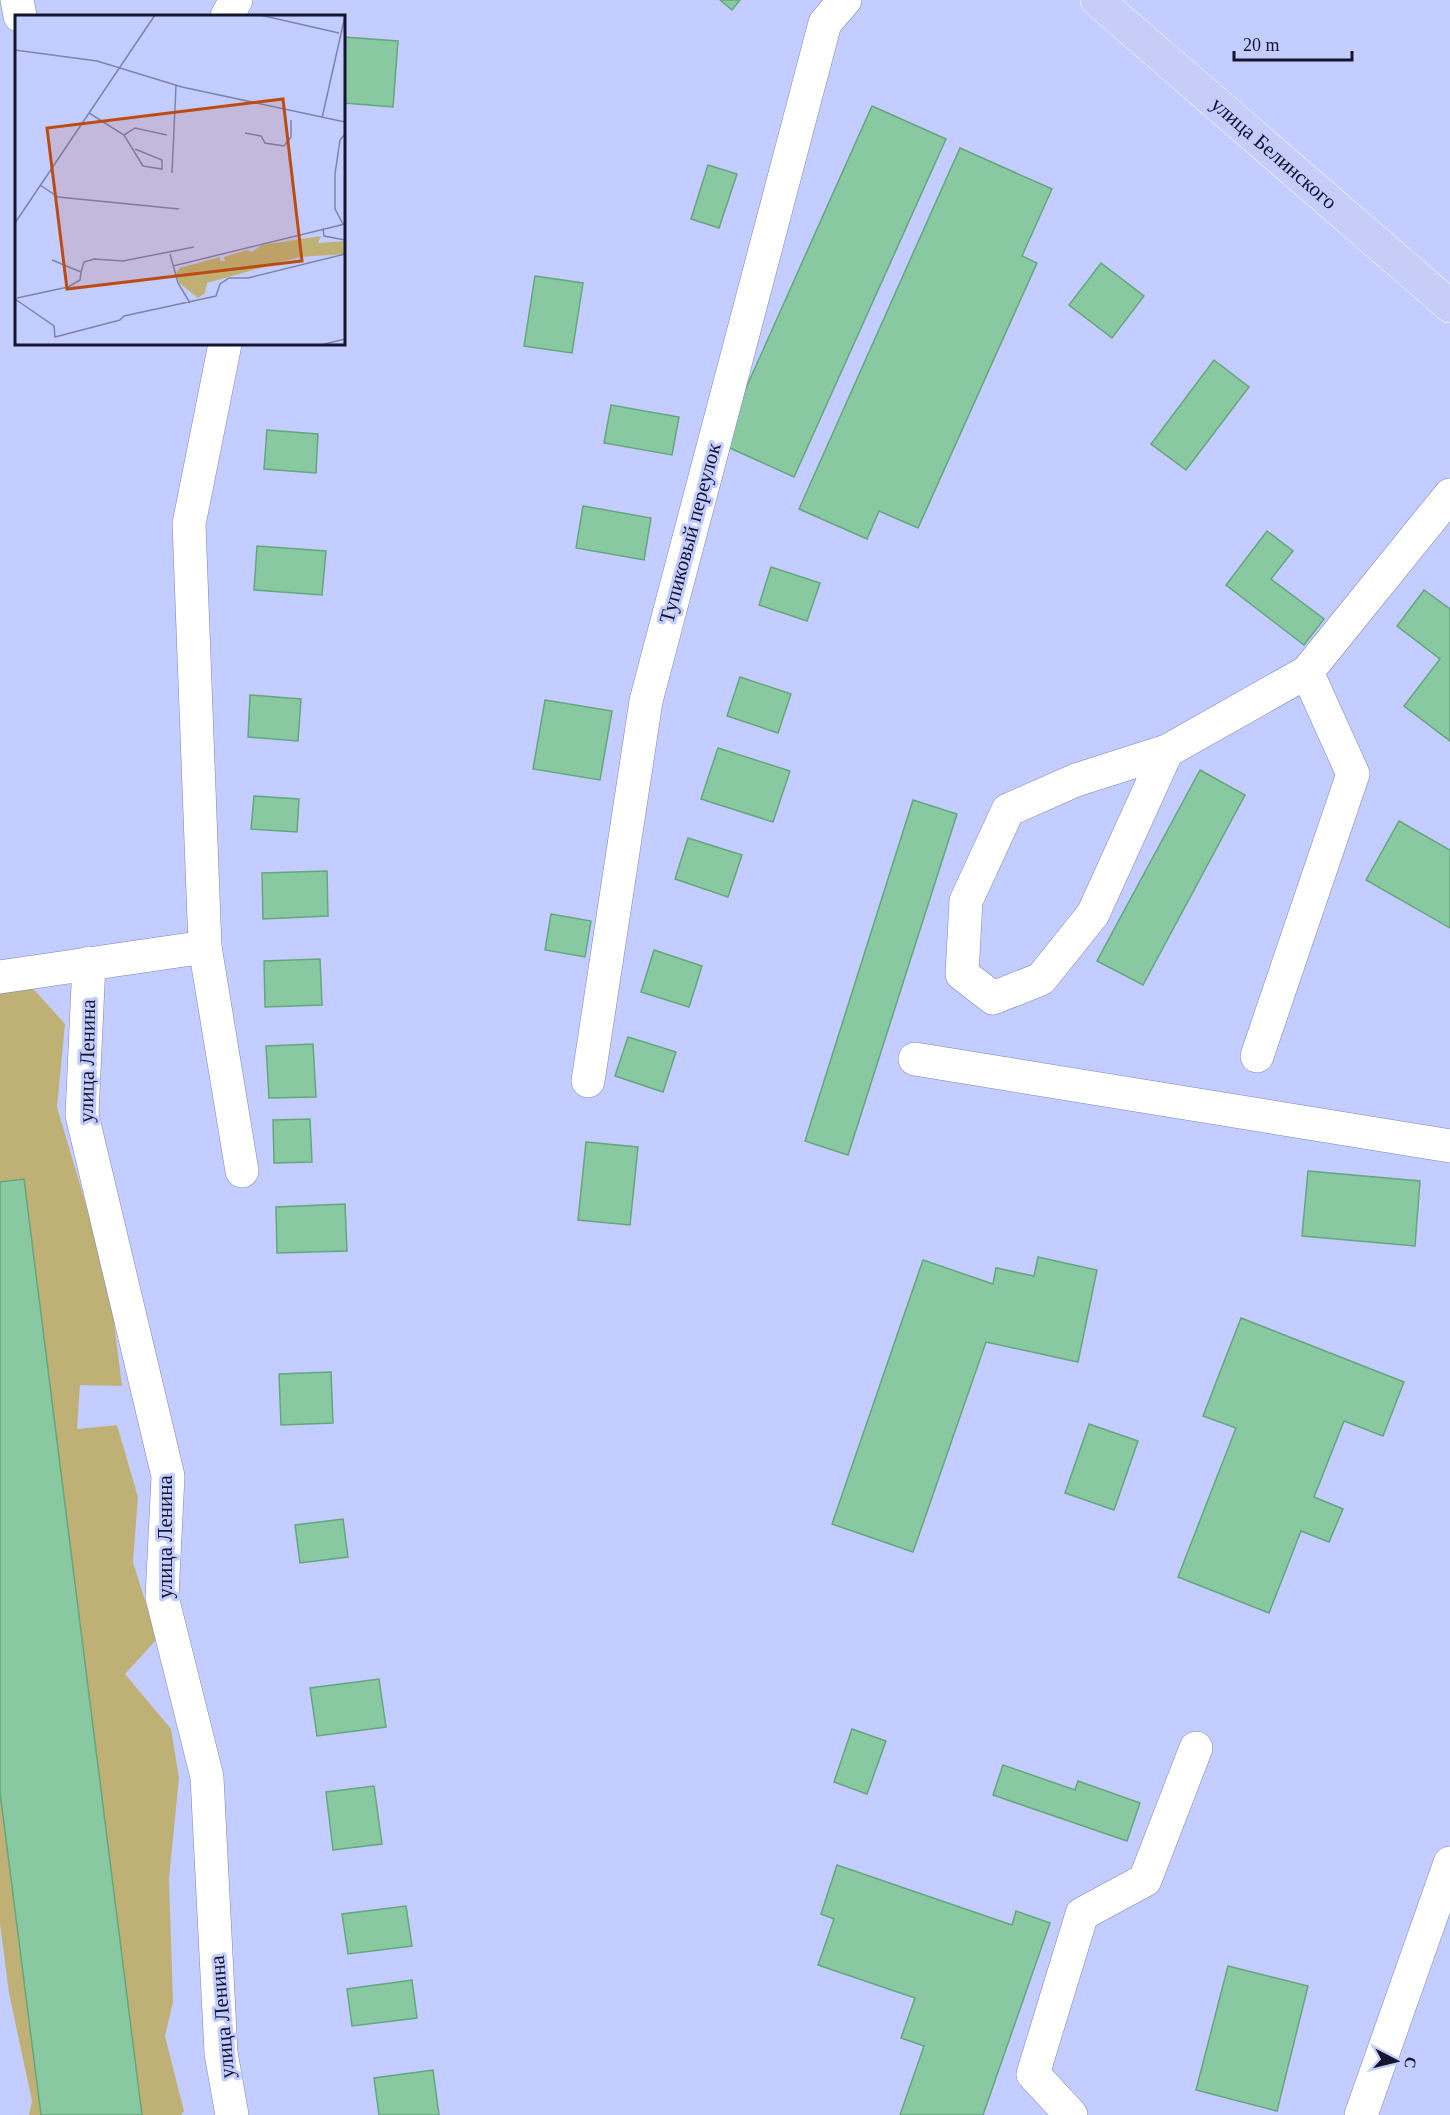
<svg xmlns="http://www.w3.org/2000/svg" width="1450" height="2115" font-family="'Times New Roman',serif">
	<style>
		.green { fill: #bfb175 }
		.building { fill: #89c9a1; stroke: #66a57e; stroke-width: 1.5 }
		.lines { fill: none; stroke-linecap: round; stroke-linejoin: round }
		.minor-casing { stroke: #7983bc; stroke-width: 34 }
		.major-casing { stroke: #fff; stroke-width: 34 }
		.minor { stroke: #fff; stroke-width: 33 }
		.major { stroke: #c6cdf7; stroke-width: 33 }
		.labels { text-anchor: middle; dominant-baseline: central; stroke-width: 6; stroke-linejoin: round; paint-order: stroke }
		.street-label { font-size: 21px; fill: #13162c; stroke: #c4cdff }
		.inset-road { fill: none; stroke: #7d84ab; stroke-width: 1.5 }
		.view { fill: #bd4c12; fill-opacity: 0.15; stroke: #bd4c12; stroke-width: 3 }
		.inset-edge { fill: none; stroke: #13162c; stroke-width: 3 }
	</style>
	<rect width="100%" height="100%" fill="#c4cdff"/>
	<!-- green -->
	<path class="green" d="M28,983L65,1024L57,1107L109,1283L122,1386L80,1385L77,1429L117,1425L138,1497L133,1562L157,1639L125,1674L171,1729L179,1778L169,1878L173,2002L165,2036L184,2111L181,2115H29L32,2101L9,1993L0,1924V987Z"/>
	<!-- building -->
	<g class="building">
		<path d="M720,0H740L732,10Z"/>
		<path d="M344,37L398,41L393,107L344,103Z"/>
		<path d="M872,106L946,139L794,477L721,444Z"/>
		<path d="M960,148L1052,189L1022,256L1037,263L918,528L879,511L867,539L799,509Z"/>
		<path d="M708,165L737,174L719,228L691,219Z"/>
		<path d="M1101,263L1144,296L1112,338L1069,305Z"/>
		<path d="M535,276L583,283L572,353L524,346Z"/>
		<path d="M1214,360L1249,387L1186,470L1151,444Z"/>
		<path d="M611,405L679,417L672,455L604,443Z"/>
		<path d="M267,430L318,434L316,473L264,469Z"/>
		<path d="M583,506L651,518L644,560L576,548Z"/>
		<path d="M1267,531L1293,551L1271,579L1324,619L1304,645L1226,585Z"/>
		<path d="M257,546L326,551L322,595L254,590Z"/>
		<path d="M771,567L820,583L807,621L759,605Z"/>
		<path d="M1424,590L1450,609V741L1404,706L1440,659L1397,626Z"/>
		<path d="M740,677L791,694L778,733L727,716Z"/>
		<path d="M250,695L301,699L298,741L248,737Z"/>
		<path d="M545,700L612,711L600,780L533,769Z"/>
		<path d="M718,748L790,771L773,822L701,799Z"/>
		<path d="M1200,770L1245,795L1143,985L1097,961Z"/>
		<path d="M254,796L299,799L297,832L251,829Z"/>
		<path d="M913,800L957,814L848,1155L805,1141Z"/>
		<path d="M1399,821L1450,850V928L1366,880Z"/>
		<path d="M688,838L742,855L728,897L675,879Z"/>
		<path d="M327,871L328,916L263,919L262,873Z"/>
		<path d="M551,914L591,921L585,957L545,950Z"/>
		<path d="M654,950L702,966L689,1007L641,992Z"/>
		<path d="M320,959L322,1005L265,1007L264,961Z"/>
		<path d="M628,1037L676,1052L663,1092L615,1076Z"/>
		<path d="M313,1044L316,1097L269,1098L266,1046Z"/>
		<path d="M310,1119L312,1162L274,1163L273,1120Z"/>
		<path d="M586,1142L638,1147L630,1225L578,1220Z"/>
		<path d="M1308,1171L1420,1181L1415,1246L1302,1236Z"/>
		<path d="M24,1179L142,2115H41L0,1792V1182Z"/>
		<path d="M345,1204L347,1251L277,1253L276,1207Z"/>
		<path d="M1038,1257L1097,1270L1078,1362L986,1342L913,1552L832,1524L923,1260L993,1284L996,1268L1034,1276Z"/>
		<path d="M1241,1318L1404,1382L1383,1436L1344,1421L1314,1497L1343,1509L1329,1542L1301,1531L1269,1613L1178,1577L1236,1428L1203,1416Z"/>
		<path d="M331,1372L333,1423L281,1425L279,1374Z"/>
		<path d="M1089,1424L1138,1441L1114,1510L1065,1493Z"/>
		<path d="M343,1519L348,1557L300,1563L295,1525Z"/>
		<path d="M379,1679L386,1727L317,1736L310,1688Z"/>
		<path d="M852,1729L886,1741L867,1794L834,1782Z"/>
		<path d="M1003,1765L1075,1790L1078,1781L1140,1803L1127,1841L993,1795Z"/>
		<path d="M374,1786L382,1844L333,1850L326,1792Z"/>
		<path d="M837,1865L1012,1925L1016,1911L1050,1923L983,2115H900L924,2046L901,2038L915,1998L818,1965L834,1919L821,1914Z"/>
		<path d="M406,1906L412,1946L348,1954L342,1914Z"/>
		<path d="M1228,1966L1308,1986L1277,2111L1196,2090Z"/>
		<path d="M412,1980L417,2018L352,2026L347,1989Z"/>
		<path d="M433,2070L439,2115H379L374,2078Z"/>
	</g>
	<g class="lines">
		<!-- minor casing -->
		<g class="minor-casing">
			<g id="minor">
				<path d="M17,0L20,16"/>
				<path d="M227,16L236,0"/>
				<path d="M225,344L189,524L205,947L242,1171"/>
				<path d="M1167,751L1093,914L1041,979L993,998L962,974L966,901L1008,810L1076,780L1167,751L1307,672L1450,495"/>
				<path d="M89,963L82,1115L168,1476L162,1597L207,1777L221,2053L232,2115"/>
				<path d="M0,977L205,947"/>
				<path d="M1257,1056L1353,774L1307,672"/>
				<path d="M915,1059L1450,1146"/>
				<path d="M588,1081L646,701L825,23L845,0"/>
				<path d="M1071,2115L1033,2074L1082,1914L1145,1880L1196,1748"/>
				<path d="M1361,2115L1450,1863"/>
			</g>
		</g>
		<!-- major casing -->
		<g class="major-casing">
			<path id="major" d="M1097,0L1450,306"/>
		</g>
		<!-- minor -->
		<use href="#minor" class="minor"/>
		<!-- major -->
		<use href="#major" class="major"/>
	</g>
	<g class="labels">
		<!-- street labels -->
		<g class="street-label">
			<text transform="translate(1274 153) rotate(41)">улица Белинского</text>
			<text transform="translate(690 533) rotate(-75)">Тупиковый переулок</text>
			<text transform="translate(87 1061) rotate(-89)">улица Ленина</text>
			<text transform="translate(165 1537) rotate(-90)">улица Ленина</text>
			<text transform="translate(222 2017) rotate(-95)">улица Ленина</text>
		</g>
	</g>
	<!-- overview -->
	<g transform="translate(15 15)">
		<rect width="330" height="330" fill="#c4cdff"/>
		<path d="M306,221L303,228L330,226V239L285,242L192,268L190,278L183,283L164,268L161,258L165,253L205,242V246H210L209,242L232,235L237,237L247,230Z" fill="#bfb175"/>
		<path class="inset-road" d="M245,0L324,18M0,35L82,46L167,72L330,107M74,98L109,120L128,151L147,154V145L120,134M307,103L330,1M230,118L246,121L250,128L269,131L276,122V105M109,120L120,113L152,120M157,158L161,70M25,170L43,182L164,194M0,208L140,0M328,209L320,194V159L325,125L330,119M308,213L309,221L330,225M155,239L163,268L175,288M158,251L330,209M66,257L69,247L79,244L108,246L179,232M2,283L53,272L65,265L66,257L37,245M0,284L39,311L40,322L105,305L109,301L201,281L205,269L214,263H233L330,239M306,330L330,324"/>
		<path class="view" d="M268,84L287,246L52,274L32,113Z"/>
		<rect width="330" height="330" class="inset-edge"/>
	</g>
	<!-- north arrow -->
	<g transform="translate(1396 2061) rotate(97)" stroke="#c4cdff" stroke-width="4.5" paint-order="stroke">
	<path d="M0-4.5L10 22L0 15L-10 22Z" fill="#13162c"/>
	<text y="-9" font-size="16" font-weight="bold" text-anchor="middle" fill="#13162c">С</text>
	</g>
	<!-- scale -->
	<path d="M1234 51v9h118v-9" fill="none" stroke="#13162c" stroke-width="3"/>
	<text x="1243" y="51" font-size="18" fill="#13162c" stroke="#c4cdff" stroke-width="4.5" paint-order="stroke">20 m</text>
</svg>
